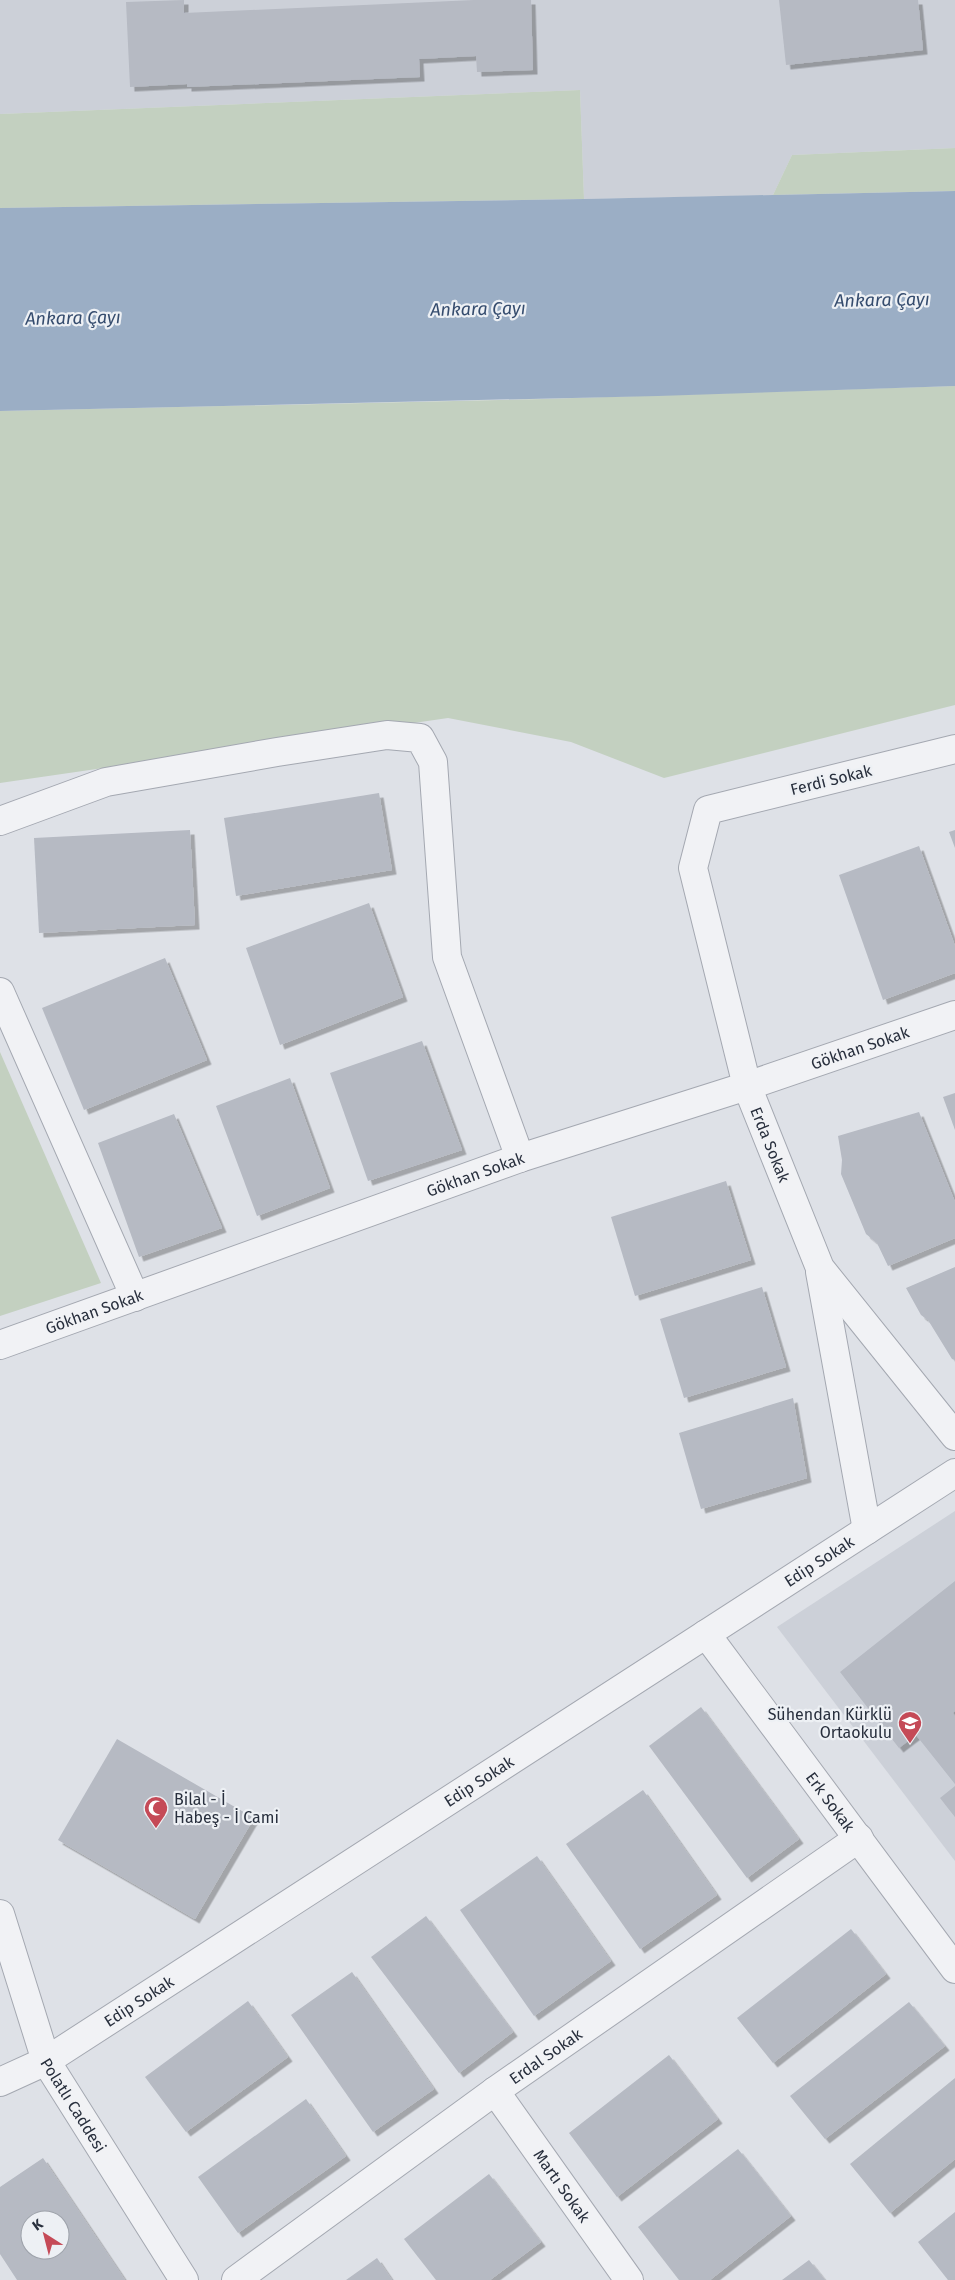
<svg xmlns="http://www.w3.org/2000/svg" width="955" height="2280" font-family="'Fira Sans',sans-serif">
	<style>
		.built { fill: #ccd0d8 }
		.green { fill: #c3d0c0 }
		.water { fill: #9baec5 }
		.building { fill: #b6bac3; fill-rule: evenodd; filter: url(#shadow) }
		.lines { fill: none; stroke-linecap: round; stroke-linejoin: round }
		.minor-casing { stroke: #a4a8b1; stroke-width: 30 }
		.tertiary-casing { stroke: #a4a8b1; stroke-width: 30 }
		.minor { stroke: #f1f2f5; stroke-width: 28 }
		.tertiary { stroke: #f1f2f5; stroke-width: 28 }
		.labels { text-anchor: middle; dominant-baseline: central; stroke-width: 4.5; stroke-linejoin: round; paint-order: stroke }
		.street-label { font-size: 16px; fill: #282f3d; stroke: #edf0f4 }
		.poi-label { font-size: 16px; fill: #282f3d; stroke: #edf0f4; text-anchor: end }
		.water-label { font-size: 18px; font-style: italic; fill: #354c6e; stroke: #edf0f4 }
	</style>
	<defs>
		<filter id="shadow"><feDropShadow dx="4.5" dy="4.5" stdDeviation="0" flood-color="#0004"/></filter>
	</defs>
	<rect width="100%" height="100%" fill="#dee1e7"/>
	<!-- built -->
	<g class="built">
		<path d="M0,0H955V148L792,155L773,195L584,199L580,90L0,114Z"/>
		<path d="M955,1511V1861L777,1627Z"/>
	</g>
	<!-- green -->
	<g class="green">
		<path d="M580,90L584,199L0,208V114Z"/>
		<path d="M955,148V191L773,195L792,155Z"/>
		<path d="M955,386V705L664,778L571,742L448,718L0,783V411L543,399Z"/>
		<path d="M0,1052L101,1283L0,1316Z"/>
	</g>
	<!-- water -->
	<path class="water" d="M955,191V386L658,396L0,411V208L584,199Z"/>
	<!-- building -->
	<g class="building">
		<path d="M184,0V13L474,0H531L533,70L477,72L476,56L419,59L420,77L187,87V84L130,87L126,2Z"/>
		<path d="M779,0H918L923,50L786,65Z"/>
		<path d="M379,793L392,870L236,896L224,818Z"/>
		<path d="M190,830L195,925L39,933L34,838Z"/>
		<path d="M955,830V848L949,832Z"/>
		<path d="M919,846L955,946V973L883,1000L839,875Z"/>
		<path d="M369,903L403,997L280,1045L246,948Z"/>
		<path d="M165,958L207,1060L84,1110L42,1008Z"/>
		<path d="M422,1041L462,1150L368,1181L330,1073Z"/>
		<path d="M290,1078L330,1188L257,1216L216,1106Z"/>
		<path d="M955,1093V1130L943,1097Z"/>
		<path d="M919,1112L955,1202V1238L888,1266L877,1243L866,1234L841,1174L842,1160L838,1136Z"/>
		<path d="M174,1114L222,1228L139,1257L98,1143Z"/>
		<path d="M726,1181L751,1260L635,1296L611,1217Z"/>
		<path d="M955,1267V1360L952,1359L928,1320L921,1315L906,1288Z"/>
		<path d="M762,1287L786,1367L684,1398L660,1319Z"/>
		<path d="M793,1398L807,1478L701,1509L679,1433Z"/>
		<path d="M955,1581V1711L953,1713L955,1716V1784L916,1735L899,1748L840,1672Z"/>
		<path d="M701,1707L799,1839L747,1878L649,1746Z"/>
		<path d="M117,1739L254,1818L195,1919L58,1840Z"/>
		<path d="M955,1786V1817L940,1798Z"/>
		<path d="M643,1790L717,1895L640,1949L566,1844Z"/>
		<path d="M537,1856L611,1961L534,2016L460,1910Z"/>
		<path d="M426,1916L513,2032L459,2073L371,1957Z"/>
		<path d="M851,1929L886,1974L773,2063L737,2018Z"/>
		<path d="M352,1972L434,2089L373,2132L291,2015Z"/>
		<path d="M248,2001L288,2057L186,2132L145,2077Z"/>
		<path d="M909,2002L945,2046L825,2139L790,2096Z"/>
		<path d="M669,2055L718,2119L617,2197L569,2133Z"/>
		<path d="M955,2078V2159L890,2213L850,2164Z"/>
		<path d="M306,2099L346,2156L238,2233L198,2177Z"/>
		<path d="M738,2149L791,2216L710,2280H679L638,2227Z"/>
		<path d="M43,2158L125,2280H17L0,2254V2187ZM30,2220H60V2250H30Z"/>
		<path d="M489,2174L541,2242L490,2280H436L404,2239Z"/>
		<path d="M955,2212V2280H948L918,2242Z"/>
		<path d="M377,2258L392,2280H346Z"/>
		<path d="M809,2260L825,2280H782Z"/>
	</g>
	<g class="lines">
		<!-- minor casing -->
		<g class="minor-casing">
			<g id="minor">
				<path id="s1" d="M955,749L708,810L693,868L747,1086L820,1268L955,1436"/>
				<path d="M0,821L106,782L277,752L387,735L420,738L433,762L447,957L520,1158"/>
				<path d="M0,992L135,1297"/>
				<path d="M820,1272L867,1530"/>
				<path id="s2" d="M0,1345L520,1158L747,1086L955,1015"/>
				<path id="s3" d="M706,1634L955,1969"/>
				<path id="s4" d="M0,2082L46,2061L955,1473"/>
				<path id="s5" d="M495,2091L629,2280"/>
				<path id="s6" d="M236,2280L495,2091L859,1838"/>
			</g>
		</g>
		<!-- tertiary casing -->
		<g class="tertiary-casing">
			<g id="tertiary">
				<path id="s7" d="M0,1914L46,2061L184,2280"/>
			</g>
		</g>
		<!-- minor -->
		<use href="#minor" class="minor"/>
		<!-- tertiary -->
		<use href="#tertiary" class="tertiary"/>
	</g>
	<!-- icons -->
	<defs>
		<g id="school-pin" transform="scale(1.25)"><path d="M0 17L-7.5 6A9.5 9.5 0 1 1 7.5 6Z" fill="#c54a57" stroke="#edf0f4"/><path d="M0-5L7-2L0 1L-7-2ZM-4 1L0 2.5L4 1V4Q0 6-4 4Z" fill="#fff"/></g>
		<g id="mosque-pin" transform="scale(1.25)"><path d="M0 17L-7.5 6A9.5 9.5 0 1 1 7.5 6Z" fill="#c54a57" stroke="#edf0f4"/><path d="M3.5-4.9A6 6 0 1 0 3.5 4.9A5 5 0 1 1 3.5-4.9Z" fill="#fff"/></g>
	</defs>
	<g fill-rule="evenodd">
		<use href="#school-pin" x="910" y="1723"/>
		<use href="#mosque-pin" x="156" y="1808"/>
	</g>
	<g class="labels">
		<!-- street labels -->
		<g class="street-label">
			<text transform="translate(831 780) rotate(-14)">Ferdi Sokak</text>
			<text stroke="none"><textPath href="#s2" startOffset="910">Gökhan Sokak</textPath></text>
			<text stroke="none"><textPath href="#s1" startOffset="602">Erda Sokak</textPath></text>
			<text stroke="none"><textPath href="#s2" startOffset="505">Gökhan Sokak</textPath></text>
			<text stroke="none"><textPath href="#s2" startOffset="100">Gökhan Sokak</textPath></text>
			<text stroke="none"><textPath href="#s4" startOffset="971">Edip Sokak</textPath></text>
			<text stroke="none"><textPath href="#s4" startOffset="566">Edip Sokak</textPath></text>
			<text stroke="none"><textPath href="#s3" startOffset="209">Erk Sokak</textPath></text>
			<text stroke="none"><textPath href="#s4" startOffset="161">Edip Sokak</textPath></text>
			<text stroke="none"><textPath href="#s6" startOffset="382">Erdal Sokak</textPath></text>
			<text stroke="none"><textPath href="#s7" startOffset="206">Polatlı Caddesi</textPath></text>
			<text stroke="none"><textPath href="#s5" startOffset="116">Martı Sokak</textPath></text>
		</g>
		<!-- poi labels -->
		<g class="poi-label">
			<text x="892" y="1714">Sühendan Kürklü<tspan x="892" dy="18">Ortaokulu</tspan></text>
			<text x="174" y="1799" text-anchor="start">Bilal - İ<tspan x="174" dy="18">Habeş - İ Cami</tspan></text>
		</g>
		<!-- water labels -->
		<g class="water-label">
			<text transform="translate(882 300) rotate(-1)">Ankara Çayı</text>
			<text transform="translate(478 309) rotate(-1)">Ankara Çayı</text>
			<text transform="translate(73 318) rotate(-1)">Ankara Çayı</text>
		</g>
	</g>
	<!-- north arrow -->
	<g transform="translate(45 2235) rotate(324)"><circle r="24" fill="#edf0f4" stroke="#9ea3ab"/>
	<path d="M0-4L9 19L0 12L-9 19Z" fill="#c54a57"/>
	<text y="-8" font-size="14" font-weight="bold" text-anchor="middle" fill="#282f3d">K</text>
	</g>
</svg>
